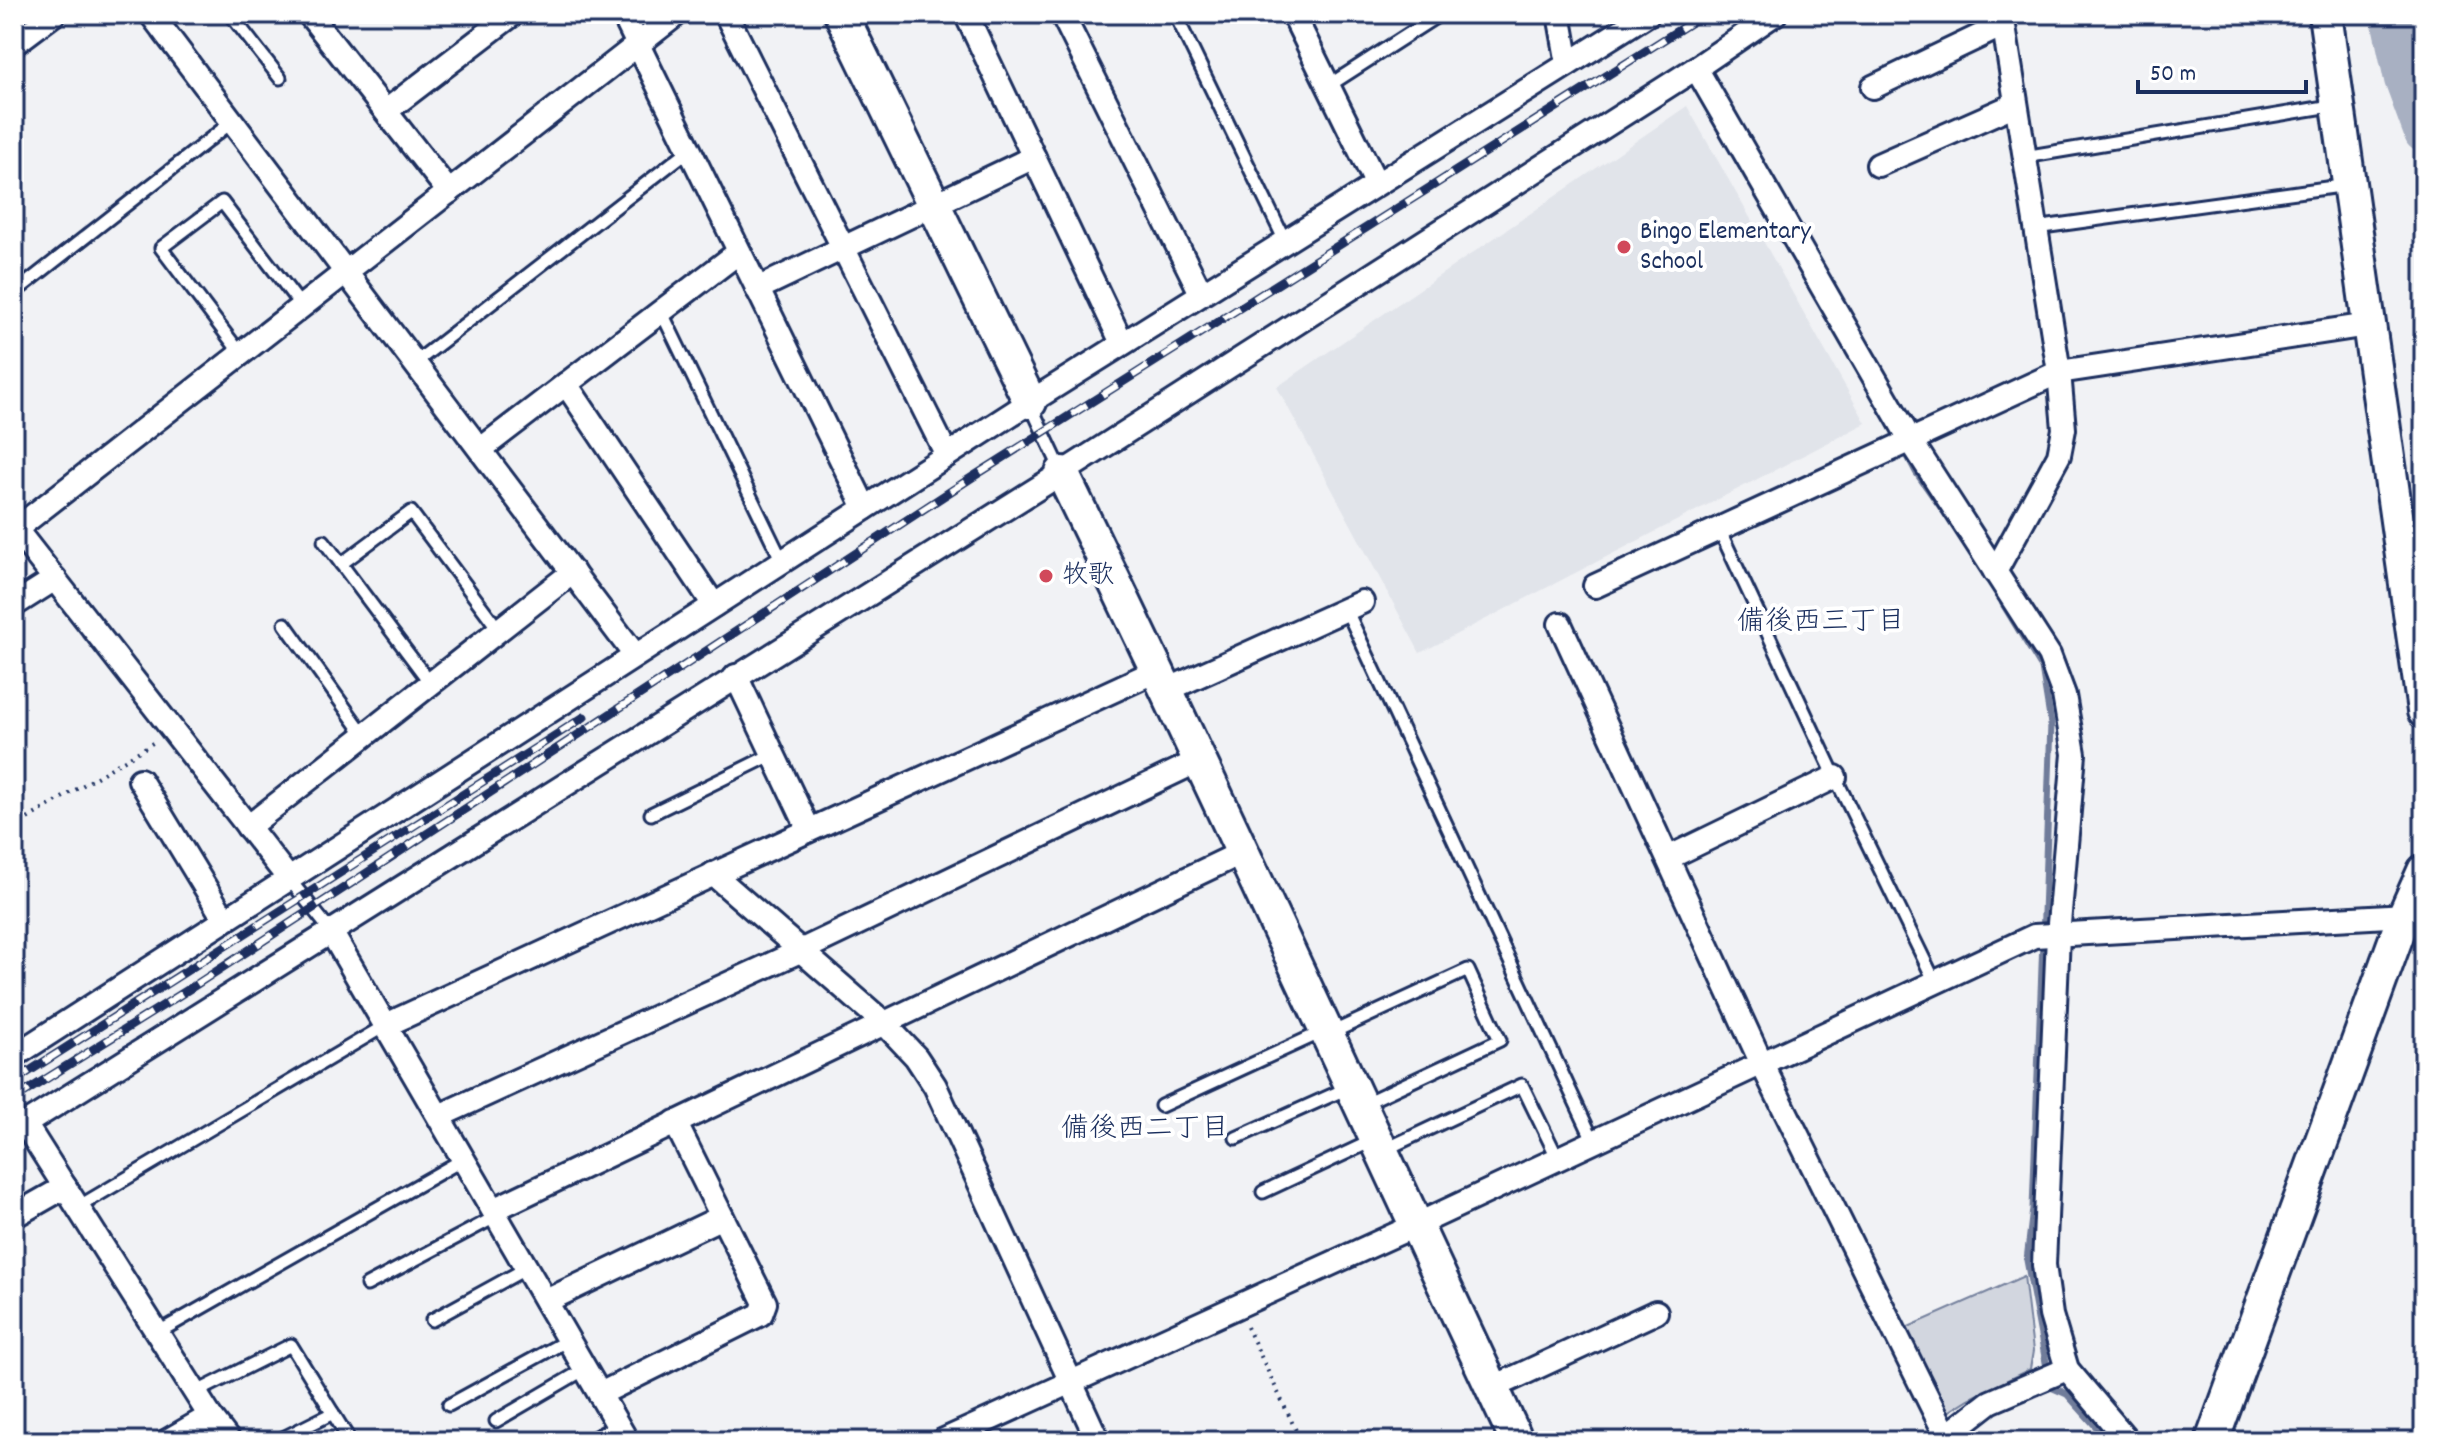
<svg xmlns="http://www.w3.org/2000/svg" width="2438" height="1455" font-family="Dekko,'Klee One',sans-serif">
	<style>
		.built { fill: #e1e4ea }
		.green { fill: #d2d6df; stroke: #76829e; stroke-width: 2 }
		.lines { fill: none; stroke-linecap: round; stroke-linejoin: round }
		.stream { stroke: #707c9a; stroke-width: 7 }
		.river { stroke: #a8b0c2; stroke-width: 40 }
		.lane-casing { stroke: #1b2f5e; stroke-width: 17 }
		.street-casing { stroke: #1b2f5e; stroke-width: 28 }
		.secondary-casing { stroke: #1b2f5e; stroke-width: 38 }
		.path { stroke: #1b2f5e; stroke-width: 4; stroke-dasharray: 2 6; stroke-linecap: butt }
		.lane { stroke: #fff; stroke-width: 11 }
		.street { stroke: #fff; stroke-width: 22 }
		.secondary { stroke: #fff; stroke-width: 32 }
		.rail-casing { stroke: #1b2f5e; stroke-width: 9 }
		.rail { stroke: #fff; stroke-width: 6; stroke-dasharray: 18; stroke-linecap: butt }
		.poi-dot { fill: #d1495b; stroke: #fff; stroke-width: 3 }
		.labels { text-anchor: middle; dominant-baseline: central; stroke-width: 8; stroke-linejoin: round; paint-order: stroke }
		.poi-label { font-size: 26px; fill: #1b2f5e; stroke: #fff; text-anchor: start }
		.neighbourhood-label { font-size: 28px; fill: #1b2f5e; stroke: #fff }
	</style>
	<rect width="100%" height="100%" fill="#f1f2f5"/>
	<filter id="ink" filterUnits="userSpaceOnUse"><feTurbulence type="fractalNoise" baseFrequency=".0125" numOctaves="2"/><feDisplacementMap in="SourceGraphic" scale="16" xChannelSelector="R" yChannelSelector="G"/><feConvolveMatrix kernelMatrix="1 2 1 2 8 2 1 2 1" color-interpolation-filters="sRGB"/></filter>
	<g filter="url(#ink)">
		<!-- built -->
		<path class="built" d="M1687,106L1866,423L1420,653L1277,387Z"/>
		<!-- green -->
		<path class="green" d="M2024,1276L2033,1351L2030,1369L1969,1399L1948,1412L1906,1328Z"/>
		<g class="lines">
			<!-- stream -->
			<g class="stream">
				<path d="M1904,449L1916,472L1942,509"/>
				<path d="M2003,604L2042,668L2051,724L2033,1209L2027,1260L2048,1373"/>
				<path d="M2046,1389L2051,1387L2067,1394L2109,1441"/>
				<path d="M1959,1441L1969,1431"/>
			</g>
			<!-- river -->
			<path class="river" d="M2390,14L2404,79L2424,133"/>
			<!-- lane casing -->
			<g class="lane-casing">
				<g id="lane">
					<path d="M230,14L280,78"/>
					<path d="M1175,14L1285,241"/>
					<path d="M1328,86L1440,14"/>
					<path d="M2024,157L2337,105"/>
					<path d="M2035,228L2348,185"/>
					<path d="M14,293L233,121"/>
					<path d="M661,311L782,561"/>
					<path d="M241,354L161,248L222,202L302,307"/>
					<path d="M416,362L689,150"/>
					<path d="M1031,406L1061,470"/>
					<path d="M1719,529L1835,777L1935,982"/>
					<path d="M324,541L431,684"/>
					<path d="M341,564L411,512L499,630"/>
					<path d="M1346,609L1594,1142"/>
					<path d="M285,624L365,736"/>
					<path d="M651,814L773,754"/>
					<path d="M289,879L330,930"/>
					<path d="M1331,1033L1468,970L1500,1040L1363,1104"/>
					<path d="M1161,1106L1324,1031"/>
					<path d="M1236,1138L1350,1087"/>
					<path d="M1384,1150L1522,1085L1558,1159"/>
					<path d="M1263,1192L1374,1140"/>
					<path d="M78,1207L386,1025"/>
					<path d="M367,1285L497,1216"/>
					<path d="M432,1320L527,1268"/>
					<path d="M157,1333L464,1159"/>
					<path d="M195,1393L291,1345L350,1441"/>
					<path d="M449,1405L568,1340"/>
					<path d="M496,1421L585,1369"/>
					<path d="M277,1441L333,1413"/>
					<path d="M588,1441L618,1425"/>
				</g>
			</g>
			<!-- street casing -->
			<g class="street-casing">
				<g id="street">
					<path d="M151,14L635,655"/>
					<path d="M309,14L449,192"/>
					<path d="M623,14L865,508"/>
					<path d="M726,14L947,455"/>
					<path d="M966,14L1122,343"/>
					<path d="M1062,14L1201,293"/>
					<path d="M1293,14L1376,183"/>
					<path d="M1559,14L1568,64"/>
					<path d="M14,44L54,14"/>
					<path d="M1696,68L1911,441L2049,655L2064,695L2074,754L2058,935L2044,1265L2051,1315L2067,1369L2128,1441"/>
					<path d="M1873,87L2003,25"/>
					<path d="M386,111L513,14"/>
					<path d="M1878,165L2016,104"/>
					<path d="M757,289L1034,157"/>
					<path d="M566,384L714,605"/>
					<path d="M481,449L739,252"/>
					<path d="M14,527L289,879"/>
					<path d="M16,529L677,14"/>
					<path d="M1995,572L2059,455L2064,429L2059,372L2002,14"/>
					<path d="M1595,586L2059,372L2368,325"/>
					<path d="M14,605L55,579"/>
					<path d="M1560,624L1762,1064L1946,1435"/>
					<path d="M736,676L809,830"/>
					<path d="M1167,690L1362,602"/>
					<path d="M140,780L225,920"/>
					<path d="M248,827L573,572"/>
					<path d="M1668,858L1835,777"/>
					<path d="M713,874L884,1023L916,1057L935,1086L1098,1441"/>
					<path d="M330,930L627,1441"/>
					<path d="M386,1025L1158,670"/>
					<path d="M14,1056L1030,402L1648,14"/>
					<path d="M439,1116L800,951L1200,760"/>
					<path d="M493,1210L1243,852"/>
					<path d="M14,1216L65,1187"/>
					<path d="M546,1301L722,1217"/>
					<path d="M1492,1388L1656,1312"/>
					<path d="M600,1394L761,1314L765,1303L675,1122"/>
					<path d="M167,1441L210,1416"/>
					<path d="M229,1441L210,1416L25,1124L1062,473L1696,68L1775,14"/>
					<path d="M942,1441L1414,1226L2034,936L2424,914"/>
					<path d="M1940,1441L1990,1402L2067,1369"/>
				</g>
			</g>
			<!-- secondary casing -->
			<g class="secondary-casing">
				<g id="secondary">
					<path d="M841,14L1030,402"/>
					<path d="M2325,14L2424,711"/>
					<path d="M1062,473C1218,793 1365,1118 1517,1441"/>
					<path d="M2212,1441L2404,916L2424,871"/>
				</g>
			</g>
			<!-- path -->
			<g class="path">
				<path d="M14,827L156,741"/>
				<path d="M1247,1327L1301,1441"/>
			</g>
			<!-- lane -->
			<use href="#lane" class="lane"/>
			<!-- street -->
			<use href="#street" class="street"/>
			<!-- secondary -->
			<use href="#secondary" class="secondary"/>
			<!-- rail casing -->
			<g class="rail-casing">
				<g id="rail">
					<path d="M14,1081L584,717"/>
					<path d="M14,1099L194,986L971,478L1704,14"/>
				</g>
			</g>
			<!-- rail -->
			<use href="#rail" class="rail"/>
		</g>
	</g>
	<!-- markers -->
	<g class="poi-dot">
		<circle cx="1624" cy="247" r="8"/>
		<circle cx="1046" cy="576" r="8"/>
	</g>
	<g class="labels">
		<!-- poi labels -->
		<g class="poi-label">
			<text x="1640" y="232">Bingo Elementary<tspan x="1640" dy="30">School</tspan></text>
			<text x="1062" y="576">牧歌</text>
		</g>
		<!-- neighbourhood labels -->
		<g class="neighbourhood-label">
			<text x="1821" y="624">備後西三丁目</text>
			<text x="1145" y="1131">備後西二丁目</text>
		</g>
	</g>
	<!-- margin -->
	<rect width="2438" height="1455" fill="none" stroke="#fff" stroke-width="48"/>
	<rect x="24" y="24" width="2390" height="1407" fill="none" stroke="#1b2f5e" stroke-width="3" filter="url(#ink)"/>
	<!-- scale -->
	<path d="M2138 80v12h168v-12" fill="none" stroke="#1b2f5e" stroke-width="4"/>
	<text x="2150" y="80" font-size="24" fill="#1b2f5e" stroke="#ffffff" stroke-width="6" paint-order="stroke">50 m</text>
</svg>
